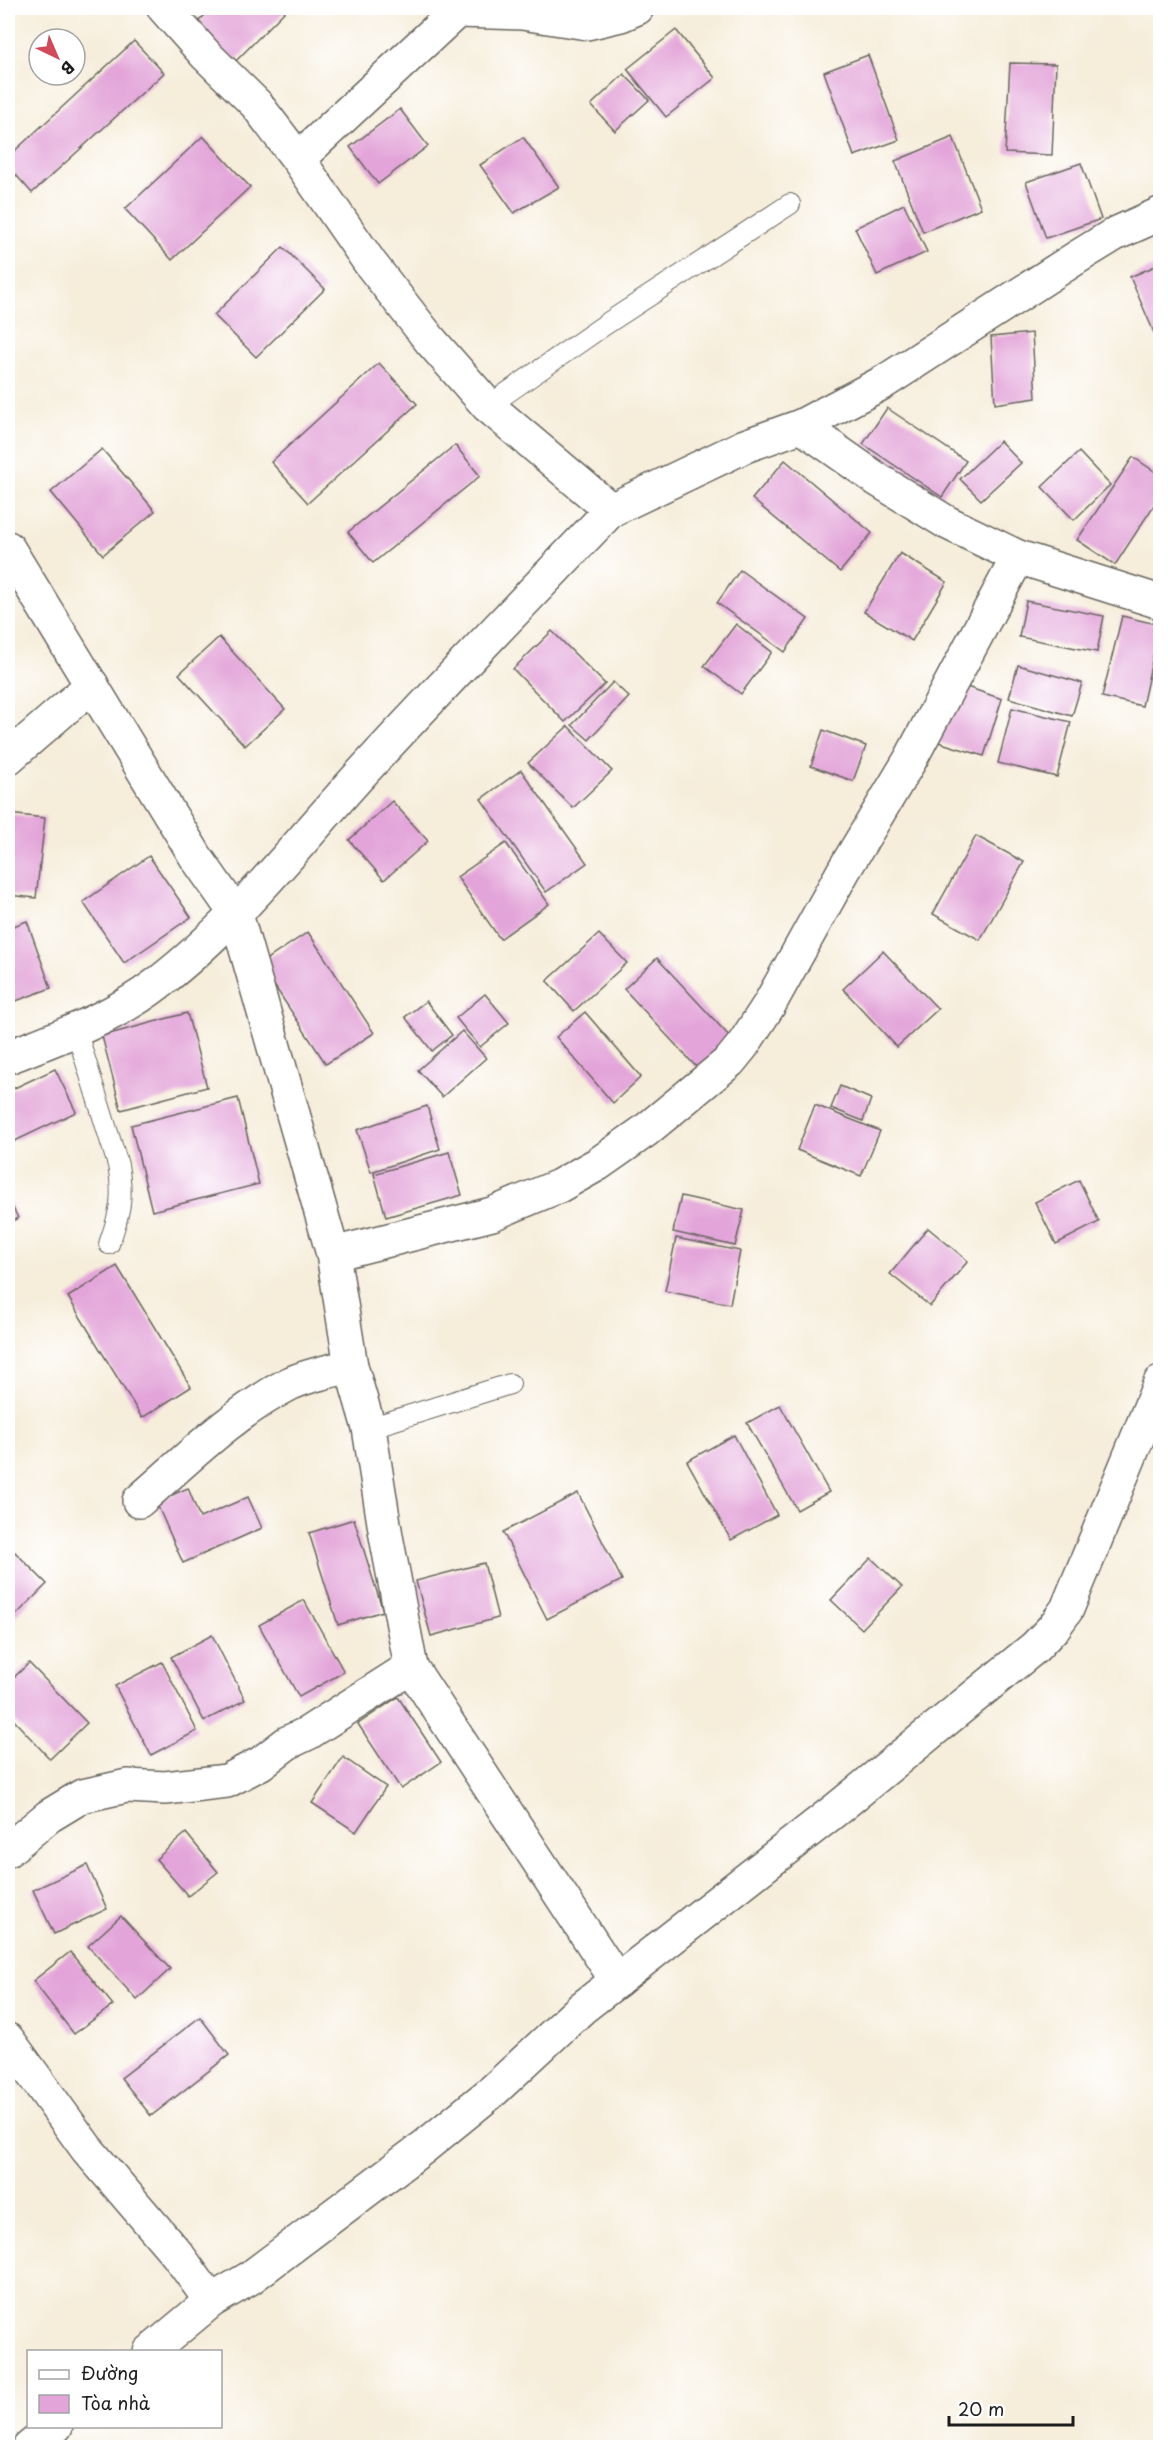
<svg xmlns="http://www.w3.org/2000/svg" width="1168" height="2455" font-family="'Playpen Sans',sans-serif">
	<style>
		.building { fill: #e3a5d9 }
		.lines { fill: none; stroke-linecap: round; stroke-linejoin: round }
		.lane-casing { stroke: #68655e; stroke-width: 22 }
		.street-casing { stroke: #68655e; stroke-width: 36 }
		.lane { stroke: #fff; stroke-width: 20 }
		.street { stroke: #fff; stroke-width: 33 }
	</style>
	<rect width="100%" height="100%" fill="#fff"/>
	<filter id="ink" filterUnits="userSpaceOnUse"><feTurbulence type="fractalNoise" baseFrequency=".0167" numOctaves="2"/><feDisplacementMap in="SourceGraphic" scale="12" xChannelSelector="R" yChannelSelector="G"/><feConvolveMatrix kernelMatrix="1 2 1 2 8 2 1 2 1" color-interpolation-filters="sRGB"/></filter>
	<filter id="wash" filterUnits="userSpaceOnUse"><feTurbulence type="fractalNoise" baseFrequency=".008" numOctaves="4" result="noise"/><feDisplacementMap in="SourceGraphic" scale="24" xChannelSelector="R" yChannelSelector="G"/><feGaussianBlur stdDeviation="1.35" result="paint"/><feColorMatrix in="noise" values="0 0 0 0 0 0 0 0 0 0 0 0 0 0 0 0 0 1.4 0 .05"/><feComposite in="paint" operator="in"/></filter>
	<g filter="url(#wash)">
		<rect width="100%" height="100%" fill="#f6edda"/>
		<g id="blocks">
			<!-- building -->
			<g class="building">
				<path d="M212,8H288L232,65L193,27Z"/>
				<path d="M676,30L715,78L666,117L627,69Z"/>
				<path d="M134,41L164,73L32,193L8,166V157Z"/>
				<path d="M868,55L899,140L854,156L824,72Z"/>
				<path d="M1010,63L1056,64L1052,155L1005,153Z"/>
				<path d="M624,74L649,100L615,131L591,105Z"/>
				<path d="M400,109L428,146L378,184L350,147Z"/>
				<path d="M203,136L250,187L172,260L125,209Z"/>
				<path d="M523,137L559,187L514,213L480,165Z"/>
				<path d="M953,137L981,208L923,232L895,161Z"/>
				<path d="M1081,163L1101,219L1046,238L1026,182Z"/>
				<path d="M904,204L927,252L877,275L855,228Z"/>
				<path d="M283,247L325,289L256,357L214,315Z"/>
				<path d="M1160,264V335L1156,337L1130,277Z"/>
				<path d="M1032,333L1036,398L995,404L991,337Z"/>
				<path d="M379,363L417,404L308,503L271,462Z"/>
				<path d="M887,408L966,461L942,497L863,444Z"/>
				<path d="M1000,441L1021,463L981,500L960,479Z"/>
				<path d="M455,445L480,476L373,563L348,532Z"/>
				<path d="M102,449L155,511L103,555L51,492Z"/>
				<path d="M1079,452L1110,485L1074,520L1042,487Z"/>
				<path d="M1133,457L1160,475V496L1115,565L1077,540Z"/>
				<path d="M785,460L872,533L840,572L752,499Z"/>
				<path d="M900,553L947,582L912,641L864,612Z"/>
				<path d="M740,570L808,619L785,652L717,603Z"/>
				<path d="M1026,601L1104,616L1097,652L1019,637Z"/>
				<path d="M1122,616L1160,625L1142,706L1102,697Z"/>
				<path d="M736,624L772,652L741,694L704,666Z"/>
				<path d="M552,631L605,684L565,722L513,669Z"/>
				<path d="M219,637L285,709L245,746L179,674Z"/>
				<path d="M1018,665L1082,683L1072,716L1009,698Z"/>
				<path d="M613,682L629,697L589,740L572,725Z"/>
				<path d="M958,684L1002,699L984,756L938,742Z"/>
				<path d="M1012,708L1071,722L1057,777L998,763Z"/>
				<path d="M568,726L612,771L573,808L528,763Z"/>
				<path d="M823,730L866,746L853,781L811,766Z"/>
				<path d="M521,770L587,863L546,892L481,799Z"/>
				<path d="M392,801L428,841L384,880L349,840Z"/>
				<path d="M8,814L45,818L36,898L8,895Z"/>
				<path d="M976,836L1024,862L980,940L933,914Z"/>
				<path d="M506,843L549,904L500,939L457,877Z"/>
				<path d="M149,856L191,917L124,963L83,902Z"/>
				<path d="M27,921L51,988L8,1004V928Z"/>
				<path d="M308,932L374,1033L326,1064L260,964Z"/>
				<path d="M599,934L627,963L574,1011L547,981Z"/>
				<path d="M883,951L938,1009L897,1047L843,989Z"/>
				<path d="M657,958L732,1039L699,1070L624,989Z"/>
				<path d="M485,994L509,1023L480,1047L456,1018Z"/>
				<path d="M426,1001L452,1035L432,1051L405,1017Z"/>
				<path d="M585,1012L641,1077L613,1103L556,1037Z"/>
				<path d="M187,1013L207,1087L121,1110L102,1036Z"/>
				<path d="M462,1031L486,1058L442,1097L418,1070Z"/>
				<path d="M55,1069L76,1112L15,1141L8,1126V1091Z"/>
				<path d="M840,1086L871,1099L863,1121L831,1108Z"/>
				<path d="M238,1098L259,1184L152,1211L131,1125Z"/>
				<path d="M815,1105L880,1131L861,1176L797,1150Z"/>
				<path d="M427,1106L440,1149L371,1172L357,1130Z"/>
				<path d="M449,1152L462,1195L386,1217L374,1174Z"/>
				<path d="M1079,1180L1099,1222L1056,1244L1035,1202Z"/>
				<path d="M681,1196L744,1210L735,1246L673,1232Z"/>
				<path d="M8,1198L18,1218L8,1224Z"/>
				<path d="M928,1228L968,1261L930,1306L890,1274Z"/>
				<path d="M676,1238L740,1251L730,1304L665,1291Z"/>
				<path d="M117,1266L191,1387L142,1418L68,1297Z"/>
				<path d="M780,1405L829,1492L797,1510L747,1423Z"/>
				<path d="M734,1435L777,1515L731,1540L687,1461Z"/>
				<path d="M188,1488L200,1518L248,1497L262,1528L183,1563L156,1502Z"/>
				<path d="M578,1493L622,1580L547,1619L503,1532Z"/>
				<path d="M354,1519L383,1611L338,1625L309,1533Z"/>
				<path d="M15,1552L47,1584L12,1619L8,1614V1559Z"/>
				<path d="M871,1558L902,1587L862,1629L831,1600Z"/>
				<path d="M484,1563L498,1618L431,1636L416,1581Z"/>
				<path d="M304,1600L344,1672L299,1697L259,1625Z"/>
				<path d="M212,1635L245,1700L204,1721L171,1657Z"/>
				<path d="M162,1662L197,1731L151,1755L115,1686Z"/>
				<path d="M29,1663L87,1723L50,1759L8,1714V1683Z"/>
				<path d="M398,1697L441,1762L401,1789L358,1724Z"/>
				<path d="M343,1757L386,1787L356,1832L312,1803Z"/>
				<path d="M186,1833L218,1872L188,1896L156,1859Z"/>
				<path d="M87,1865L107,1909L54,1934L33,1890Z"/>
				<path d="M121,1916L170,1969L137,2000L88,1946Z"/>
				<path d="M70,1952L113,2005L74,2034L33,1981Z"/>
				<path d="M200,2017L229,2055L151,2116L121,2078Z"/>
			</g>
		</g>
	</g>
	<g filter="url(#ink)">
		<use href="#blocks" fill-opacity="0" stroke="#68655e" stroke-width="1.5"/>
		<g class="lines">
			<!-- lane casing -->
			<g class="lane-casing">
				<g id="lane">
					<path d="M488,406L606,324L790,204"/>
					<path d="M76,1030L118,1165C124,1197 120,1213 109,1244"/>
					<path d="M369,1428L510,1384"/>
				</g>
			</g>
			<!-- street casing -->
			<g class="street-casing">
				<g id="street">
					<path d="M298,159L457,11L522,13L587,23L621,15L637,8"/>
					<path d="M801,426L878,480L946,522L1018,557L1160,602"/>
					<path d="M611,510L745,446L801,426L884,382L1076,258L1115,234L1160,214"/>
					<path d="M8,548L196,857L236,914L333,1254L351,1366L369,1428L386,1536L411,1667L617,1981"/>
					<path d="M8,758L92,685"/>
					<path d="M8,1057C59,1037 113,1018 157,984C234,925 294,848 359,776C441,686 527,599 611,510L488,406L430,340L370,263L298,159L256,104L206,55L164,8"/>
					<path d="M333,1254L492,1214L559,1186L598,1164L645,1131L730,1061L743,1045L769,1005L844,870L910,760L1018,557"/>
					<path d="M139,1501C186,1460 233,1413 289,1384C308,1375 330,1371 351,1366"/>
					<path d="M8,1850L49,1816L82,1796L127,1786L165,1788L227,1781L261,1763L287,1743L308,1733L411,1667"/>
					<path d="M8,2040L87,2149L177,2254L211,2301"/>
					<path d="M150,2352L211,2301L250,2278L424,2147L494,2090L582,2008L838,1808L1035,1647L1054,1627L1067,1609L1160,1383"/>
					<path d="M29,2448L56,2426"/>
				</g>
			</g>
			<!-- lane -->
			<use href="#lane" class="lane"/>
			<!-- street -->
			<use href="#street" class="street"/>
		</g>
	</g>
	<!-- margin -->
	<rect width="1168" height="2455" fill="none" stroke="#fff" stroke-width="30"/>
	<!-- legend -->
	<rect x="27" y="2350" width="195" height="78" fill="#ffffff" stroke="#a4a4a4" stroke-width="1.5"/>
	<rect x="39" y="2370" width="30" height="9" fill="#ffffff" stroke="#a4a4a4" stroke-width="1.5"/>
	<text x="81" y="2380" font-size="18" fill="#1c1c1c">Đường</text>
	<rect x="39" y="2395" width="30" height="18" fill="#e3a5d9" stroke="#a4a4a4" stroke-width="1.5"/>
	<text x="81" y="2410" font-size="18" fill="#1c1c1c">Tòa nhà</text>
	<!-- north arrow -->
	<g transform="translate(57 57) rotate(136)"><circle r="28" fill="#ffffff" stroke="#a4a4a4" stroke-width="1.5"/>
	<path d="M0-4.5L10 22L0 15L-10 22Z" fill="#d1495b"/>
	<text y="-9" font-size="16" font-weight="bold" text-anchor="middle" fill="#1c1c1c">B</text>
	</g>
	<!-- scale -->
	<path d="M949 2416v9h124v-9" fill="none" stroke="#1c1c1c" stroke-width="3"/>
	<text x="958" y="2416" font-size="18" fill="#1c1c1c" stroke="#ffffff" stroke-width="4.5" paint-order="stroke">20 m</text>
</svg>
